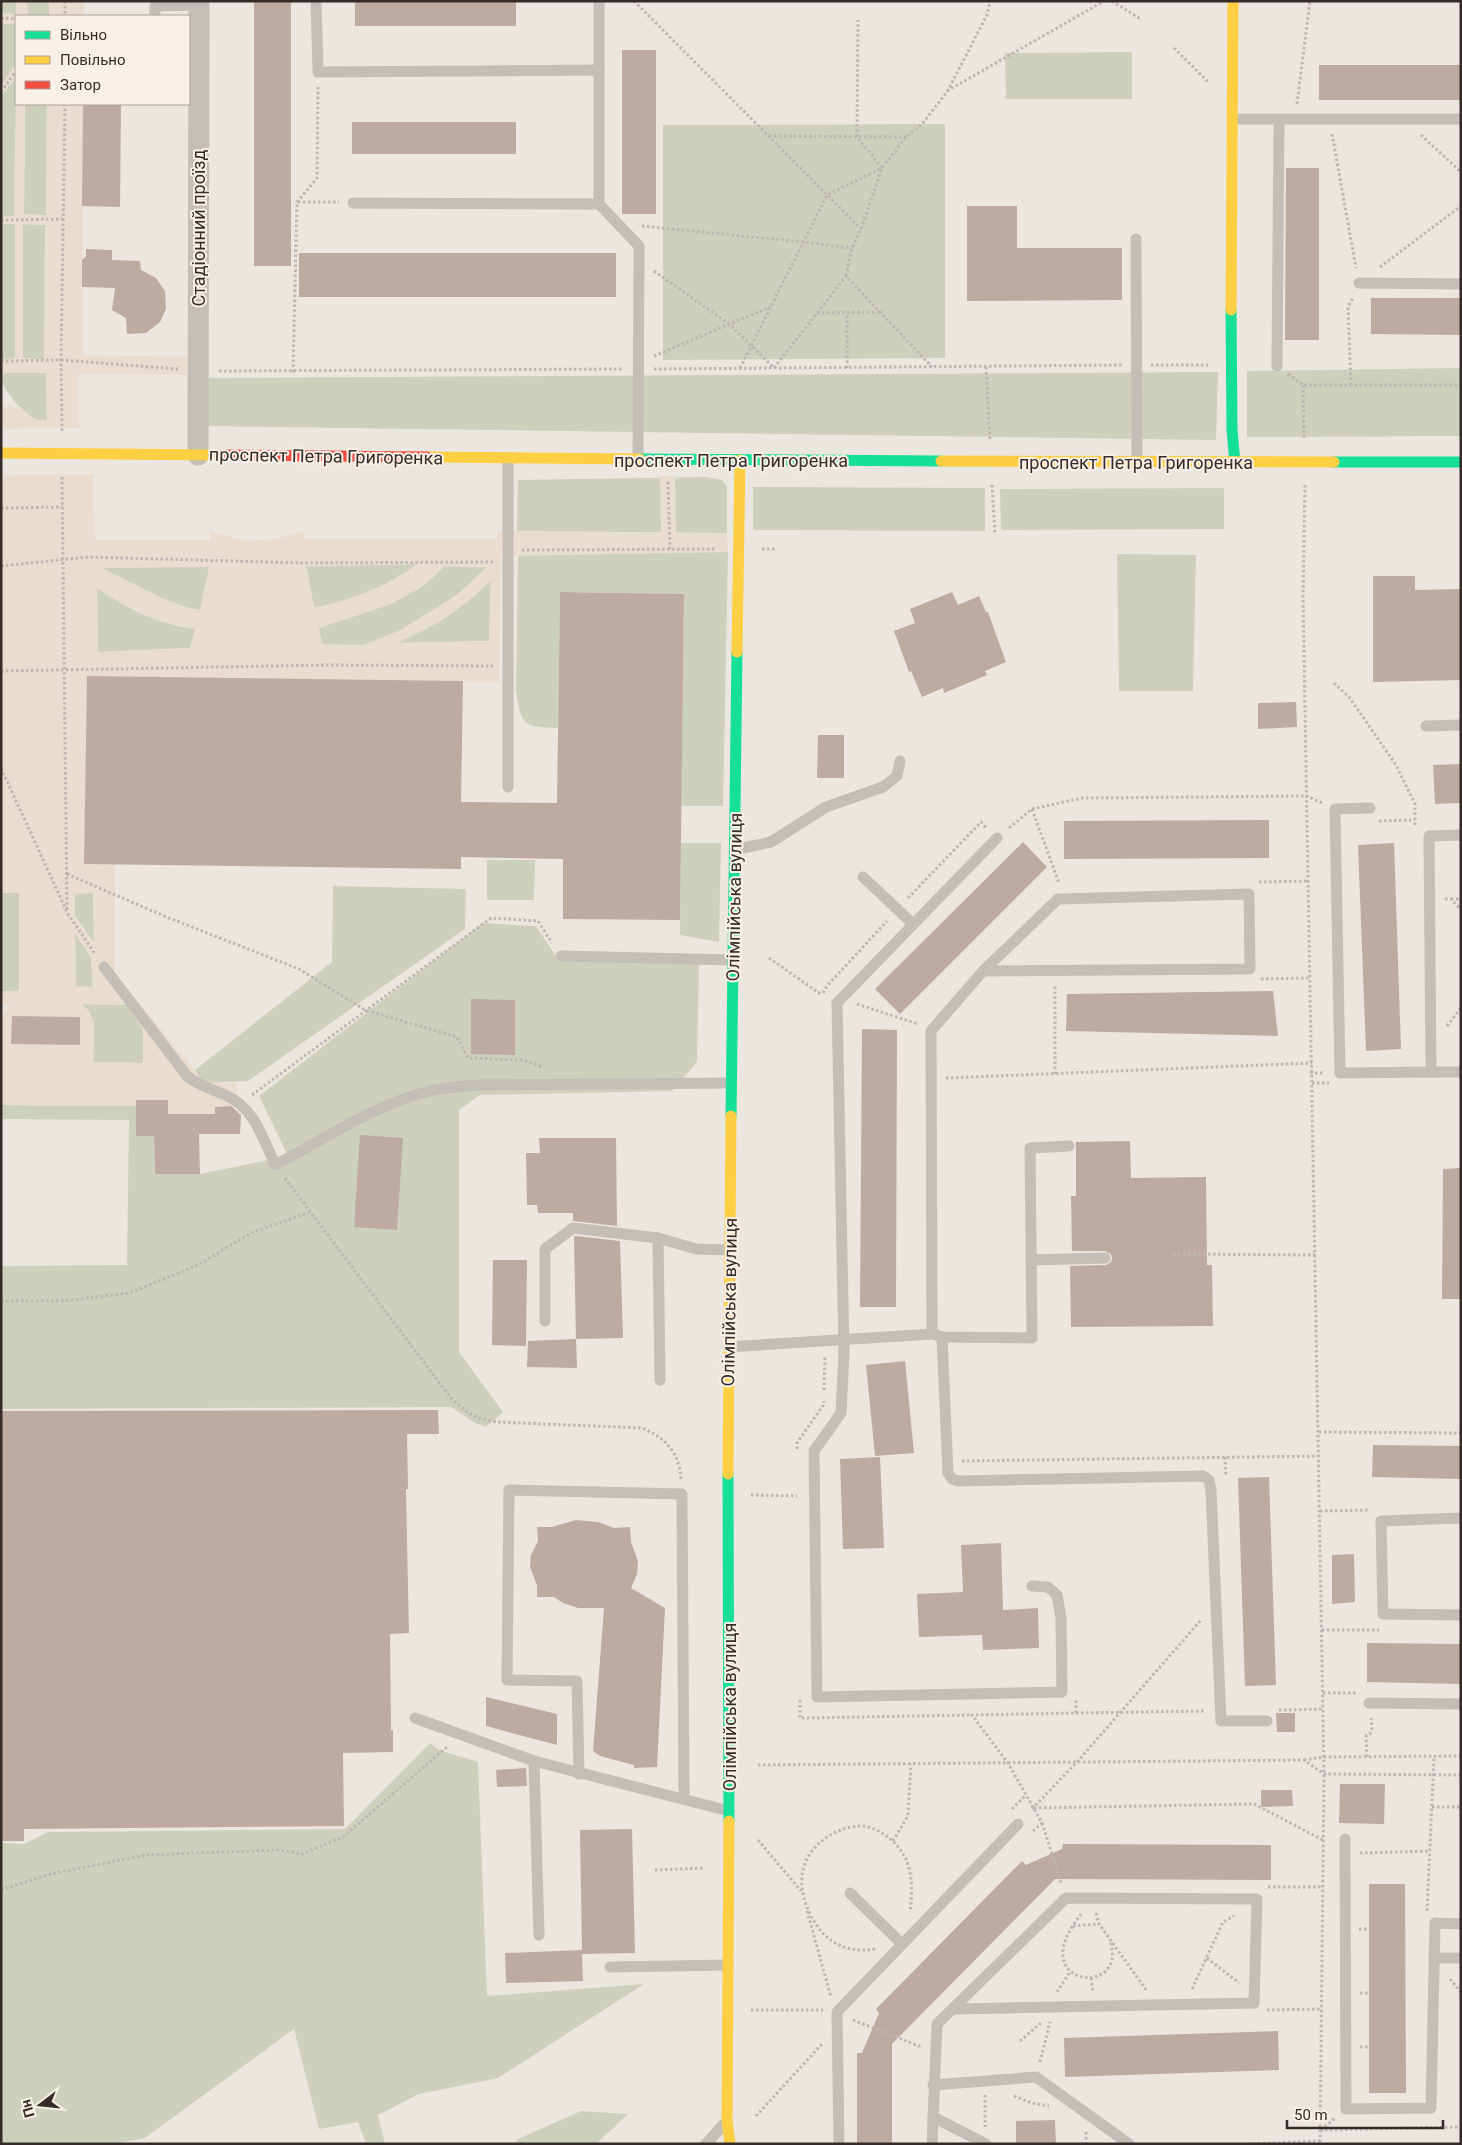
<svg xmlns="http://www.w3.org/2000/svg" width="1462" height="2145" font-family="Roboto,sans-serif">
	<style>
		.green { fill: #cdd1bb }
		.plaza { fill: #eaddd0; fill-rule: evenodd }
		.building { fill: #bfaaa2 }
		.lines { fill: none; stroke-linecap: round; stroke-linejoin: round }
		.path { stroke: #bdb6b2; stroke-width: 3; stroke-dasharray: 2.5 2.5; stroke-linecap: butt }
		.lane { stroke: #c4beb9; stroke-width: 11 }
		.street { stroke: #c4beb9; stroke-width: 21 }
		.fast { stroke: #16e098; stroke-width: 11 }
		.slow { stroke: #ffcf43; stroke-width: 11 }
		.jam { stroke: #f24e42; stroke-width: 11 }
		.labels { text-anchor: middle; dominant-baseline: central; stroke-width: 4; stroke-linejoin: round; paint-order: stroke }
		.street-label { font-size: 18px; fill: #352b28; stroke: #f8f0e7 }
	</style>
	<rect width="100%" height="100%" fill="#ece6e0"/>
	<!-- green -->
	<g class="green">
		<path d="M1,1H21L16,16L19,361H1Z"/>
		<rect x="27" y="1" width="22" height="14"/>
		<path d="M1132,52V99H1006L1005,53Z"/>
		<path d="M25,105H47L46,215H24Z"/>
		<path d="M945,124V358L663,360V125Z"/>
		<path d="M23,224L45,225V359H23Z"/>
		<path d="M1461,368V436L1247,437V371Z"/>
		<path d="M46,372L47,421C44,421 39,420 35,419C24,415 1,388 1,377L6,373Z"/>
		<path d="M1218,372L1216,440L208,426L205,378Z"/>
		<path d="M705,477L722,480L727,486V533L517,531L518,480Z"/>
		<path d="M753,487L985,488V531L753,530Z"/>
		<path d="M1224,488V529L1001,530L1000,489Z"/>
		<path d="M728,552L723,806H681L684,594L560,592L558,728C523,727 521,726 516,690L518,554Z"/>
		<path d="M1117,554L1196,555L1193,691H1119Z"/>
		<path d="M418,564C387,586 352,601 314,608L306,566Z"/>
		<path d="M444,566L487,567L457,595L399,631L364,645H322L318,628C363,612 411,604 444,566Z"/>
		<path d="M100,567H210L200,610C164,604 132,584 100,567Z"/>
		<path d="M491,579L489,641L395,643C430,629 465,608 491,579Z"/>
		<path d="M97,588C126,608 160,625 196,629L191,648L98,652Z"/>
		<path d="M681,843H721L719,942L680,935Z"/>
		<path d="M487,860H535L534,900H487Z"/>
		<path d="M333,886L466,889L465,929L248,1081L203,1083L195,1070L332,962Z"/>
		<rect x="1" y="893" width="18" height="98"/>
		<path d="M75,893H93L94,943L75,916Z"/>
		<path d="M483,923L536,926L558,959L699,963L697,1062L672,1091L480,1095L459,1110V1352L503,1412L486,1427L475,1423L451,1407L1,1409V1266L127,1265L129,1120L1,1119V1105L136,1106V1136H154L155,1174H200L288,1156L259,1096Z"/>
		<path d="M75,933L91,957L93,987H76Z"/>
		<path d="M81,1004L128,1005L143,1030V1063L93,1062L94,1023Z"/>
		<path d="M430,1743L439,1750L478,1762L487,1996L644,1984L498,2078L419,2094L378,2115L385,2144H366L358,2122L319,2129L294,2029L145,2138L113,2144H1V1843L24,1844L48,1832L345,1829Z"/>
		<path d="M581,2111L628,2114L596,2144H514L518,2139Z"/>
	</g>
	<!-- plaza -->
	<g class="plaza">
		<path d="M16,1H27L28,15H49V1H84V16H16V24H1V13L16,14Z"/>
		<path d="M16,54V104H83L82,355L191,357L190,375L78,374L79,428L1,429V407H20L34,419L47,421L46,373H6L1,377V359L15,358V224H1V217L14,216L16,77L1,97V85L16,64ZM25,105L47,106L46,215L24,214ZM23,224L45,225L44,359L23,358Z"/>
		<path d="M93,474L95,540H210V532L248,541L276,539L304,531L306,539H497V531L661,533L660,476H675L676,533H727L728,552L501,556L499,682L87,676L84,863L114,864L115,867V974L195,1070L203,1083H236L241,1106L215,1107V1114H168L167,1100H136V1106L1,1105L2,1019L4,1012L11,1006L1,1005V991H19V893H1V480L11,475ZM417,564L394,580L375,589L342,601L314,608L306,566ZM444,566L487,567L457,595L399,631L365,645L322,644L319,628L391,604L411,593L433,577ZM209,567L200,610L189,608L162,598L101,568ZM491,580L489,641L397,643L439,622L467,602ZM97,589L120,602L159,621L195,629L190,648L98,652ZM93,893L94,941L93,942L75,916V894ZM75,934L91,957L93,987L76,986ZM82,1004L128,1005L143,1030V1063L93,1062L94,1023L89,1011ZM12,1016L80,1017V1045L12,1044Z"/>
	</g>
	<!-- building -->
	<g class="building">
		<rect x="254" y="1" width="37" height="265"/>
		<rect x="355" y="1" width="161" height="25"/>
		<rect x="622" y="50" width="34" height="164"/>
		<rect x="1319" y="65" width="142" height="35"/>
		<path d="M83,104H121L120,207L82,206Z"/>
		<rect x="352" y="122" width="164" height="32"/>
		<path d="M1286,168H1319V340H1285Z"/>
		<path d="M967,206H1017V248H1122V300L967,301Z"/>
		<path d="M86,249L112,250V260L140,261L141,270L156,278L165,291L166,309L160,322L146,333L127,334L126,318L112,310L115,288L82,287V260L86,256Z"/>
		<rect x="299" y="253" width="317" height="44"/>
		<path d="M1371,298H1461V335L1371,334Z"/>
		<path d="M1373,576H1415V590L1461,589V680L1373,682Z"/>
		<path d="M560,592L684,594L680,920L563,919V859L461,857V869L84,864L87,676L463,681L461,802L557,803Z"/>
		<path d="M952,592L958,605L979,596L986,612H988L1006,662L985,671L987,675L944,693L943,688L922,697L911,671L909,672L894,631L915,623L910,609Z"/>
		<path d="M1296,702L1297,727L1258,729V703Z"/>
		<path d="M818,735H844V778H817Z"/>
		<path d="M1461,764V803L1435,804L1433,765Z"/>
		<path d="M1269,820V858L1064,859V821Z"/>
		<path d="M1023,842L1047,867L900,1014L875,989Z"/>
		<path d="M1394,843L1401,1049L1366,1051L1358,845Z"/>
		<path d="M1273,991L1278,1036L1066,1031L1067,994Z"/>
		<path d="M471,999L515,1000V1055L471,1054Z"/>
		<path d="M12,1016L80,1017V1045L11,1044Z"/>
		<path d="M862,1029L897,1030L896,1307H860Z"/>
		<path d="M136,1100H168V1114H215V1107L231,1106L241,1115L240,1134H199L200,1174H155L154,1136H136Z"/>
		<path d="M360,1135L403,1138L397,1230L354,1227Z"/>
		<path d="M539,1138H616L617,1226L573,1221V1213H538L537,1205H527L526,1153H540Z"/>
		<path d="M1130,1141L1131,1178L1206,1177L1207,1265H1212L1213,1326L1071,1327L1070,1266L1106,1265L1111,1262L1112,1258L1111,1254L1105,1251H1072L1071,1196H1076V1142Z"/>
		<path d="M1461,1168V1299H1442L1443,1169Z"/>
		<path d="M575,1236L620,1241L623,1338L576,1339L574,1237Z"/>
		<path d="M493,1260H527L526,1346L492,1345Z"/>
		<path d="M576,1339L577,1368L527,1367L528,1341Z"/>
		<path d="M905,1361L914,1453L875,1456L866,1365Z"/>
		<path d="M438,1410L439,1434H407L408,1489H406L409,1633L390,1634L391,1730H393V1752L343,1753L344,1826L24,1829V1841H1V1411Z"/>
		<path d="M1373,1445L1461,1446V1479L1372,1477Z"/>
		<path d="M880,1457L884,1548L843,1549L840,1459Z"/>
		<path d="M1269,1477L1276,1685L1245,1686L1238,1478Z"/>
		<path d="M576,1520L598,1522L614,1528L630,1527L631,1542L638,1561L637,1574L631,1588L665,1608L657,1767L634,1768V1765L600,1756L593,1751L604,1608H578L563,1603L554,1597H537V1585L530,1567L531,1555L538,1541L537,1527H552Z"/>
		<path d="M1001,1543L1003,1610L1038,1608L1039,1648L983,1650L982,1635L919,1637L917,1594L963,1592L961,1545Z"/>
		<path d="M1354,1554L1355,1602L1332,1604V1555Z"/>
		<path d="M1367,1643L1461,1644V1684L1367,1682Z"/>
		<path d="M486,1697L557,1714V1745L486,1726Z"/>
		<path d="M1276,1713H1295V1732H1277Z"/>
		<path d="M526,1768L527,1786L497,1787L496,1770Z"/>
		<path d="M1340,1784H1385L1384,1824L1339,1823Z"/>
		<path d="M1261,1790H1292L1293,1806L1261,1807Z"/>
		<path d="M632,1829L635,1953L582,1954L583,1981L506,1983L505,1953L582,1950L580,1830Z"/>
		<path d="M1063,1844L1271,1845V1880L1055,1879L892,2044V2144H857V2053H862L879,2013L876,2009L1022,1861L1026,1865L1062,1849Z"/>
		<path d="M1369,1884H1405L1406,2093H1369Z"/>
		<path d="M1278,2031L1279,2070L1065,2077L1064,2038Z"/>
		<path d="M1055,2120L1056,2144H1016V2121Z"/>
	</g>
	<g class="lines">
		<!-- path -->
		<g class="path">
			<path d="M65,1V16"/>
			<path d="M634,1L861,229"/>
			<path d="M1112,1L1142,20"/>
			<path d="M1,18L16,19"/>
			<path d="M1174,48L1209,83"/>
			<path d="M947,91L1104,1"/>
			<path d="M1,92L16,71"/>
			<path d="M1297,104L1310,1"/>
			<path d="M1332,134L1356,268"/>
			<path d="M1421,135L1461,172"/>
			<path d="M769,136L906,137"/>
			<path d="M298,202H339"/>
			<path d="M1,220L63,219"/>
			<path d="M642,226L803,242L852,248"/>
			<path d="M1380,267L1461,206"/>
			<path d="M654,271L729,324L774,368L846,276L932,367"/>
			<path d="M846,276L852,248L861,229L882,168L906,137L922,124L947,92L987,15L990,1"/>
			<path d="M817,313L880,312"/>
			<path d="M654,356L770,307"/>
			<path d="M1,361L61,360L178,369"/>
			<path d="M1151,365H1208"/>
			<path d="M986,367L990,439"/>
			<path d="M740,368L827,195L882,168L857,137L858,20"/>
			<path d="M847,368V313"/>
			<path d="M654,369L1123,365"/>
			<path d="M219,371L623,369"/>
			<path d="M293,372L297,202L317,178L318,87"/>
			<path d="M1288,374L1303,385H1461"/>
			<path d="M1303,385L1304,438"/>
			<path d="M1351,385L1348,307L1353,297"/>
			<path d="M62,431L61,360L65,104"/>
			<path d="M62,477L67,911"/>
			<path d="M668,482L670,549"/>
			<path d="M992,485L995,534"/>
			<path d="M1305,485L1303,598L1324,1774L1320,2144"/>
			<path d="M1,508L63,507"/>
			<path d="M762,549H776"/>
			<path d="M522,550L716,549"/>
			<path d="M1,566L88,557L304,563L493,562"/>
			<path d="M1,671L326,665L493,666"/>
			<path d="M1334,683L1349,697L1396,765L1415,804V826"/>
			<path d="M1,768L68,914L95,954"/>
			<path d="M1032,809L1059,883"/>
			<path d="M1379,821L1415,820"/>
			<path d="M1009,828L1032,809L1082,798L1307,796L1322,803"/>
			<path d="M67,874L164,916L299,969L365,1010L457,1037L468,1058L523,1060L543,1067"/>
			<path d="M1259,882L1309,881"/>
			<path d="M908,898L981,822L987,829"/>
			<path d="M1445,899H1451L1461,910"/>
			<path d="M1451,899H1461"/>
			<path d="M769,958L822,995"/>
			<path d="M1261,979L1310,978"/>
			<path d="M823,993L827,986L887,921"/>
			<path d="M857,1004L918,1024"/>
			<path d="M1447,1026L1461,1008"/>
			<path d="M1312,1071V1073H1324"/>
			<path d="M1055,1074V986"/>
			<path d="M946,1078L1312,1063"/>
			<path d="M1312,1083H1329"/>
			<path d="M252,1095L491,918L538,921L552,943"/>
			<path d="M285,1178L450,1397L468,1413L479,1418L497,1422L642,1428C666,1438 679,1452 681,1479"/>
			<path d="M1173,1254L1315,1255"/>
			<path d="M1,1301H64L129,1293L196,1266L253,1232L311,1212"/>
			<path d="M824,1390L825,1356"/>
			<path d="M1319,1432L1461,1433"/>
			<path d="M797,1449V1443L824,1404V1401"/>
			<path d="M1225,1457L1226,1477"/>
			<path d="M962,1461L1319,1456"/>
			<path d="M751,1495L797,1496"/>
			<path d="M1320,1511L1369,1510"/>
			<path d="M1322,1630H1379"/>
			<path d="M1323,1693H1358"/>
			<path d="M800,1700V1718L972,1715"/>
			<path d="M1279,1710L1323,1709"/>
			<path d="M1076,1713L1206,1711"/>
			<path d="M1367,1757L1366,1736L1370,1734L1372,1729L1371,1718"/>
			<path d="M1304,1760L1324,1757L1461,1756"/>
			<path d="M758,1765L1304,1760L1324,1774L1461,1775"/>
			<path d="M1432,1807H1461"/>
			<path d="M1034,1808L1254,1804L1323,1840"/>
			<path d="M1012,1809L1026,1795"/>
			<path d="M1032,1809L1077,1762L1201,1620"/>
			<path d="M1042,1823L1062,1885"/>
			<path d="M1033,1831L1042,1823L1008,1763L972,1715L1076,1713V1699"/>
			<path d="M758,1840L801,1891"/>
			<path d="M893,1841L908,1816L911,1764"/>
			<path d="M1360,1853L1430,1851"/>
			<path d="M655,1870L705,1868"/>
			<path d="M1268,1887H1323"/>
			<path d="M1,1890L51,1874L146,1855L280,1850L302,1854L343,1837L448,1746"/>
			<path d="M807,1911L831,1997"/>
			<path d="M1427,1911L1434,1757"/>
			<path d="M1096,1913L1099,1924L1147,1991"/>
			<path d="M1081,1914C1074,1924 1065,1936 1063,1949C1058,1989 1126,1988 1110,1940"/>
			<path d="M1073,1926L1099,1924"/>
			<path d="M1359,1929H1369"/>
			<path d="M875,1949C853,1953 831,1946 818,1927C798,1899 793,1863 823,1840C833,1832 846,1827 858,1826C877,1825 898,1842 906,1859C913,1875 912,1895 910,1912"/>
			<path d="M1207,1958L1239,1983"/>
			<path d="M1091,1978L1093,1992"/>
			<path d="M1450,1979L1461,1992"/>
			<path d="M1192,1989L1223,1922L1234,1916"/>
			<path d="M1057,1992L1070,1972"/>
			<path d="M1360,1993H1369"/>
			<path d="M751,2010H823"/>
			<path d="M1267,2010L1321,2009"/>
			<path d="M853,2020L919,2046V2048"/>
			<path d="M1020,2041L1041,2023"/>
			<path d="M1360,2047H1369"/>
			<path d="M1040,2062L1050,2022"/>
			<path d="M985,2095V2127"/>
			<path d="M1014,2096L1032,2103L1049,2106"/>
			<path d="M756,2116L822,2044"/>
			<path d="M1320,2130L1461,2127"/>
			<path d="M1321,2130L1335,2118"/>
			<path d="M1086,2132V2144"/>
			<path d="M1248,2144L1320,2141"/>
		</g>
		<!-- lane -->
		<g class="lane">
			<path d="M316,1L318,72L599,70"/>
			<path d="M599,1V204L639,246L638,459"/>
			<path d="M155,16V6L199,5"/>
			<path d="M1232,119H1461"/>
			<path d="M353,203L599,204"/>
			<path d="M1136,239L1137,462"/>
			<path d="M1359,283L1461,284"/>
			<path d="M1277,366L1279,120"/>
			<path d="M1426,726L1461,725"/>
			<path d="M508,787V458"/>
			<path d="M1370,808L1335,809L1340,1073L1431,1072L1429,836L1461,835"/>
			<path d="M997,838L837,1003L844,1353L841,1413L814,1451L817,1697L1062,1692L1061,1618L1057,1595L1048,1587L1032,1586"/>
			<path d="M734,850L771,842L826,807L883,787L897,776L900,761"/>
			<path d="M863,877L913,924"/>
			<path d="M561,956L733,960"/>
			<path d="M104,967L187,1076C199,1086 212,1089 225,1095C254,1107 263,1138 275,1165C325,1139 375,1104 430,1091C447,1087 463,1086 480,1085L731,1083"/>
			<path d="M1431,1072H1461"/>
			<path d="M658,1238L660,1380"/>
			<path d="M1031,1260L1105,1258"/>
			<path d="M545,1321V1249L573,1228L658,1238L696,1249L729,1250"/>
			<path d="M936,1335L942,1337L1032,1338L1030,1148L1069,1146"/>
			<path d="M942,1337L948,1473L952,1479L958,1481L1203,1476L1209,1480L1211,1490L1221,1721H1267"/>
			<path d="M728,1347L932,1334L931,1031L983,971L1250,969L1249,894L1058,899L983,971"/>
			<path d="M1461,1518L1381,1521L1383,1614L1461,1615"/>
			<path d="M1369,1703L1461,1704"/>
			<path d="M415,1718L534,1761L729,1811"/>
			<path d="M534,1761L539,1935"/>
			<path d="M579,1774L577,1681L507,1680L509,1490L682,1494L684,1799"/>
			<path d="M1345,1839L1346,2109L1431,2108L1435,1923L1461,1924"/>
			<path d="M850,1893L902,1944"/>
			<path d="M1434,1958H1461"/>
			<path d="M610,1967L728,1965"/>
			<path d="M933,2085L1036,2077L1129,2144"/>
			<path d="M933,2117L986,2144"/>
			<path d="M706,2144L724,2124"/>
			<path d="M839,2144L837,2012L1018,1824"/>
			<path d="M932,2144L937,2024L1066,1898L1257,1899L1254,2003L955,2009"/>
		</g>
		<!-- street -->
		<path class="street" d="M198,455L199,1"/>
		<!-- fast -->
		<g class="fast">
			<path d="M1231,310L1232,430L1235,463"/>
			<path d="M640,459L941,461"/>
			<path d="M1334,462H1461"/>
			<path d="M731,1116L737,652"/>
			<path d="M728,1474L729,1821"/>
		</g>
		<!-- slow -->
		<g class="slow">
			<path d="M1231,310L1233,1"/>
			<path d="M1,453L219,455"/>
			<path d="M427,457L640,459"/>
			<path d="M941,461L1334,462"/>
			<path d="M737,652L740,460"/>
			<path d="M728,1474L731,1116"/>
			<path d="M729,1821L727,2120L730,2144"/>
		</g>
		<!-- jam -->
		<path class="jam" d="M219,455L427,457"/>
	</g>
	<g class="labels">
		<!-- street labels -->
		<g class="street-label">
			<text transform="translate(198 228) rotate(-90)">Стадіонний проїзд</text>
			<text transform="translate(326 456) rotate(1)">проспект Петра Григоренка</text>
			<text x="731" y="460">проспект Петра Григоренка</text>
			<text x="1136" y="462">проспект Петра Григоренка</text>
			<text transform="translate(734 897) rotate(-89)">Олімпійська вулиця</text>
			<text transform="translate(729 1302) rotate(-89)">Олімпійська вулиця</text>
			<text transform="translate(729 1707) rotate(-90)">Олімпійська вулиця</text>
		</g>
	</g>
	<!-- border -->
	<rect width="1462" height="2145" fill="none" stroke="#352b28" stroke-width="5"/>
	<!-- legend -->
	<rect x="15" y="15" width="175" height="90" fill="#f8f0e7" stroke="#aaa19b"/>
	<rect x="25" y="31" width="25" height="8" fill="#16e098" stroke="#aaa19b"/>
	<text x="60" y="40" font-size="15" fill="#352b28">Вільно</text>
	<rect x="25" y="56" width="25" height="8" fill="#ffcf43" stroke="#aaa19b"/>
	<text x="60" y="65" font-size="15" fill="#352b28">Повільно</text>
	<rect x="25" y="81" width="25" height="8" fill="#f24e42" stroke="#aaa19b"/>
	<text x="60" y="90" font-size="15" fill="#352b28">Затор</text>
	<!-- north arrow -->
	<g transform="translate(40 2105) rotate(254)" stroke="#f8f0e7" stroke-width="4" paint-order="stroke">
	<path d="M0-4L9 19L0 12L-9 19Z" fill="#352b28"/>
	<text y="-8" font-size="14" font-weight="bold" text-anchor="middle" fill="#352b28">Пн</text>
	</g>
	<!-- scale -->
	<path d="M1287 2120v8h156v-8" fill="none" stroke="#352b28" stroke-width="2.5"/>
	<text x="1294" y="2120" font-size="15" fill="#352b28" stroke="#f8f0e7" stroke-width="4" paint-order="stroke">50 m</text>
</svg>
